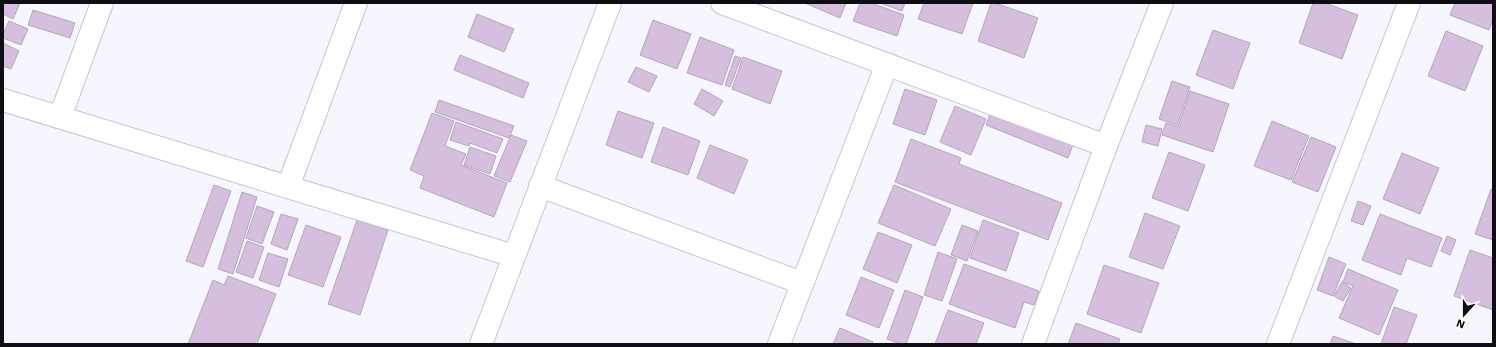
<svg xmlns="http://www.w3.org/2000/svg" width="1496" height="347" font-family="'Work Sans',sans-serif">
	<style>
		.building { fill: #d5bede; stroke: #b4a8b9 }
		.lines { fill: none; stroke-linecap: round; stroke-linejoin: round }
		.minor-casing { stroke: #c5c5da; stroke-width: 24 }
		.minor { stroke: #fff; stroke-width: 22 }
	</style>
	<rect width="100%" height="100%" fill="#f5f6fe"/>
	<!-- building -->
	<g class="building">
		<path d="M3,3H20L13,19L3,14Z"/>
		<path d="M805,3H846L840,18Z"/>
		<path d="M860,3H871L904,15L897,36L853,21Z"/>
		<path d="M880,3H905L902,11Z"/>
		<path d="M924,3H973L962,34L918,19Z"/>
		<path d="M991,3H995L1038,18L1024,58L978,41Z"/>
		<path d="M1313,3H1325L1358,15L1342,59L1299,43Z"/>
		<path d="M1455,3H1493V20L1489,30L1450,15Z"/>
		<path d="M33,10L75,23L70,38L28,25Z"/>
		<path d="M477,14L514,29L504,52L468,37Z"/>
		<path d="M653,20L691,34L677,69L640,55Z"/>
		<path d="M9,21L28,29L21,45L3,38V34Z"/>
		<path d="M1213,30L1250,43L1233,89L1196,75Z"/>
		<path d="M1446,31L1483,46L1465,91L1428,76Z"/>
		<path d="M700,37L734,50L722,85L687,73Z"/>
		<path d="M3,43L19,51L11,69L3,66Z"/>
		<path d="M460,55L529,83L523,98L454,70Z"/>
		<path d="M735,56L741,58L730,87L725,85Z"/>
		<path d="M743,57L782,71L770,104L732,89Z"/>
		<path d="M636,67L657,76L649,92L628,82Z"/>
		<path d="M1172,81L1190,87L1177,125L1159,119Z"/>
		<path d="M702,89L723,101L714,116L694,104Z"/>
		<path d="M905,89L937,100L925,135L893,124Z"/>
		<path d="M1190,91L1229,104L1213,152L1162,135L1166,123L1178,127Z"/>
		<path d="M439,100L514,126L509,138L435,112Z"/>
		<path d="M955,106L986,119L971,155L940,142Z"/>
		<path d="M992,109L1074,142L1068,158L986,125Z"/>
		<path d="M618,111L654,123L642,158L606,145Z"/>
		<path d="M432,113L454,121L445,146L466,154L461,165L507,183L494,217L420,188L424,176L410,170Z"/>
		<path d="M1272,121L1309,136L1291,180L1254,166Z"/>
		<path d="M456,122L503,139L497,153L470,143L469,146L450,140Z"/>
		<path d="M1146,125L1162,129L1158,146L1142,142Z"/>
		<path d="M663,127L700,141L688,175L651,162Z"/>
		<path d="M511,135L527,141L510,182L494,176Z"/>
		<path d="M1311,137L1336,147L1318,192L1292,182Z"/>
		<path d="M911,139L961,158L959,164L1062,203L1048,240L895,182Z"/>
		<path d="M710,145L748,160L734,194L697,178Z"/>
		<path d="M470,147L496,156L490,174L464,165Z"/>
		<path d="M1169,152L1205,165L1188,211L1152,198Z"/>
		<path d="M1402,153L1439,168L1420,214L1383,199Z"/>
		<path d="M214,185L231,191L203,267L186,261Z"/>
		<path d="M894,185L951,209L935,246L878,223Z"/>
		<path d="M1491,189L1493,190V240L1475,234Z"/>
		<path d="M242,192L257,197L233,274L218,269Z"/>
		<path d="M1358,201L1371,206L1363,225L1351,221Z"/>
		<path d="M257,206L274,212L262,244L246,238Z"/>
		<path d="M1145,213L1180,226L1163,269L1129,257Z"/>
		<path d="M281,214L298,219L287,250L271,244Z"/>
		<path d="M1380,214L1442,238L1431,267L1407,258L1401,275L1362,260Z"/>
		<path d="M357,220L388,230L360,315L328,304Z"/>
		<path d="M983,220L1019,233L1006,271L970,258Z"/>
		<path d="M306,225L341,237L323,287L288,275Z"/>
		<path d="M962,225L978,231L967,261L951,255Z"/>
		<path d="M878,232L912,245L897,283L863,269Z"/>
		<path d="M1447,236L1456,240L1450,255L1441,251Z"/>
		<path d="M247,241L264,247L253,278L236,272Z"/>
		<path d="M1470,250L1493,258V310L1454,296Z"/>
		<path d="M938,252L957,259L942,301L924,295Z"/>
		<path d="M268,253L288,259L279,287L259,280Z"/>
		<path d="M1329,257L1346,264L1333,296L1317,290Z"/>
		<path d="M964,264L1039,291L1034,305L1024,302L1015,328L949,304Z"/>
		<path d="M1104,265L1159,283L1141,333L1087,314Z"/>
		<path d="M1348,269L1398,290L1379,335L1339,318L1353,286L1343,282Z"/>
		<path d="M228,276L276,294L257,344H188L213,280L224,285Z"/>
		<path d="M861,277L894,290L879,328L846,315Z"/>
		<path d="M1342,282L1351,288L1343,301L1334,296Z"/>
		<path d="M905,290L923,297L906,344H901L887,339Z"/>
		<path d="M1394,307L1417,315L1406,344H1381Z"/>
		<path d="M948,310L984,323L976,344H935Z"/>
		<path d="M1076,323L1120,339L1118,344H1068Z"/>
		<path d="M840,328L873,342L872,344H833Z"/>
		<path d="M1333,336L1356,344H1330Z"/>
	</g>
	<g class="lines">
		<!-- minor casing -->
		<g class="minor-casing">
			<g id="minor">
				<path d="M722,3L1106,146"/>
				<path d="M3,100L514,256"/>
				<path d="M60,117L102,3"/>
				<path d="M540,186L802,283"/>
				<path d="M288,187L356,3"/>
				<path d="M481,344L610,3"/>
				<path d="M779,344L887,64"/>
				<path d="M1033,344L1106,146L1162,3"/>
				<path d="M1278,344L1409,3"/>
			</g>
		</g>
		<!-- minor -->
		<use href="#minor" class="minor"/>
	</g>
	<!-- border -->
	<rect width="1496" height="347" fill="none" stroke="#0e0e14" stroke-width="8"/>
	<!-- north arrow -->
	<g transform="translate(1464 315) rotate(201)" stroke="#ffffff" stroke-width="3" paint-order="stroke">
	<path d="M0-3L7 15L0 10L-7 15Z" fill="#0e0e14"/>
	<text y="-6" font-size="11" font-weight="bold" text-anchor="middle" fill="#0e0e14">N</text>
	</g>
</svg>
